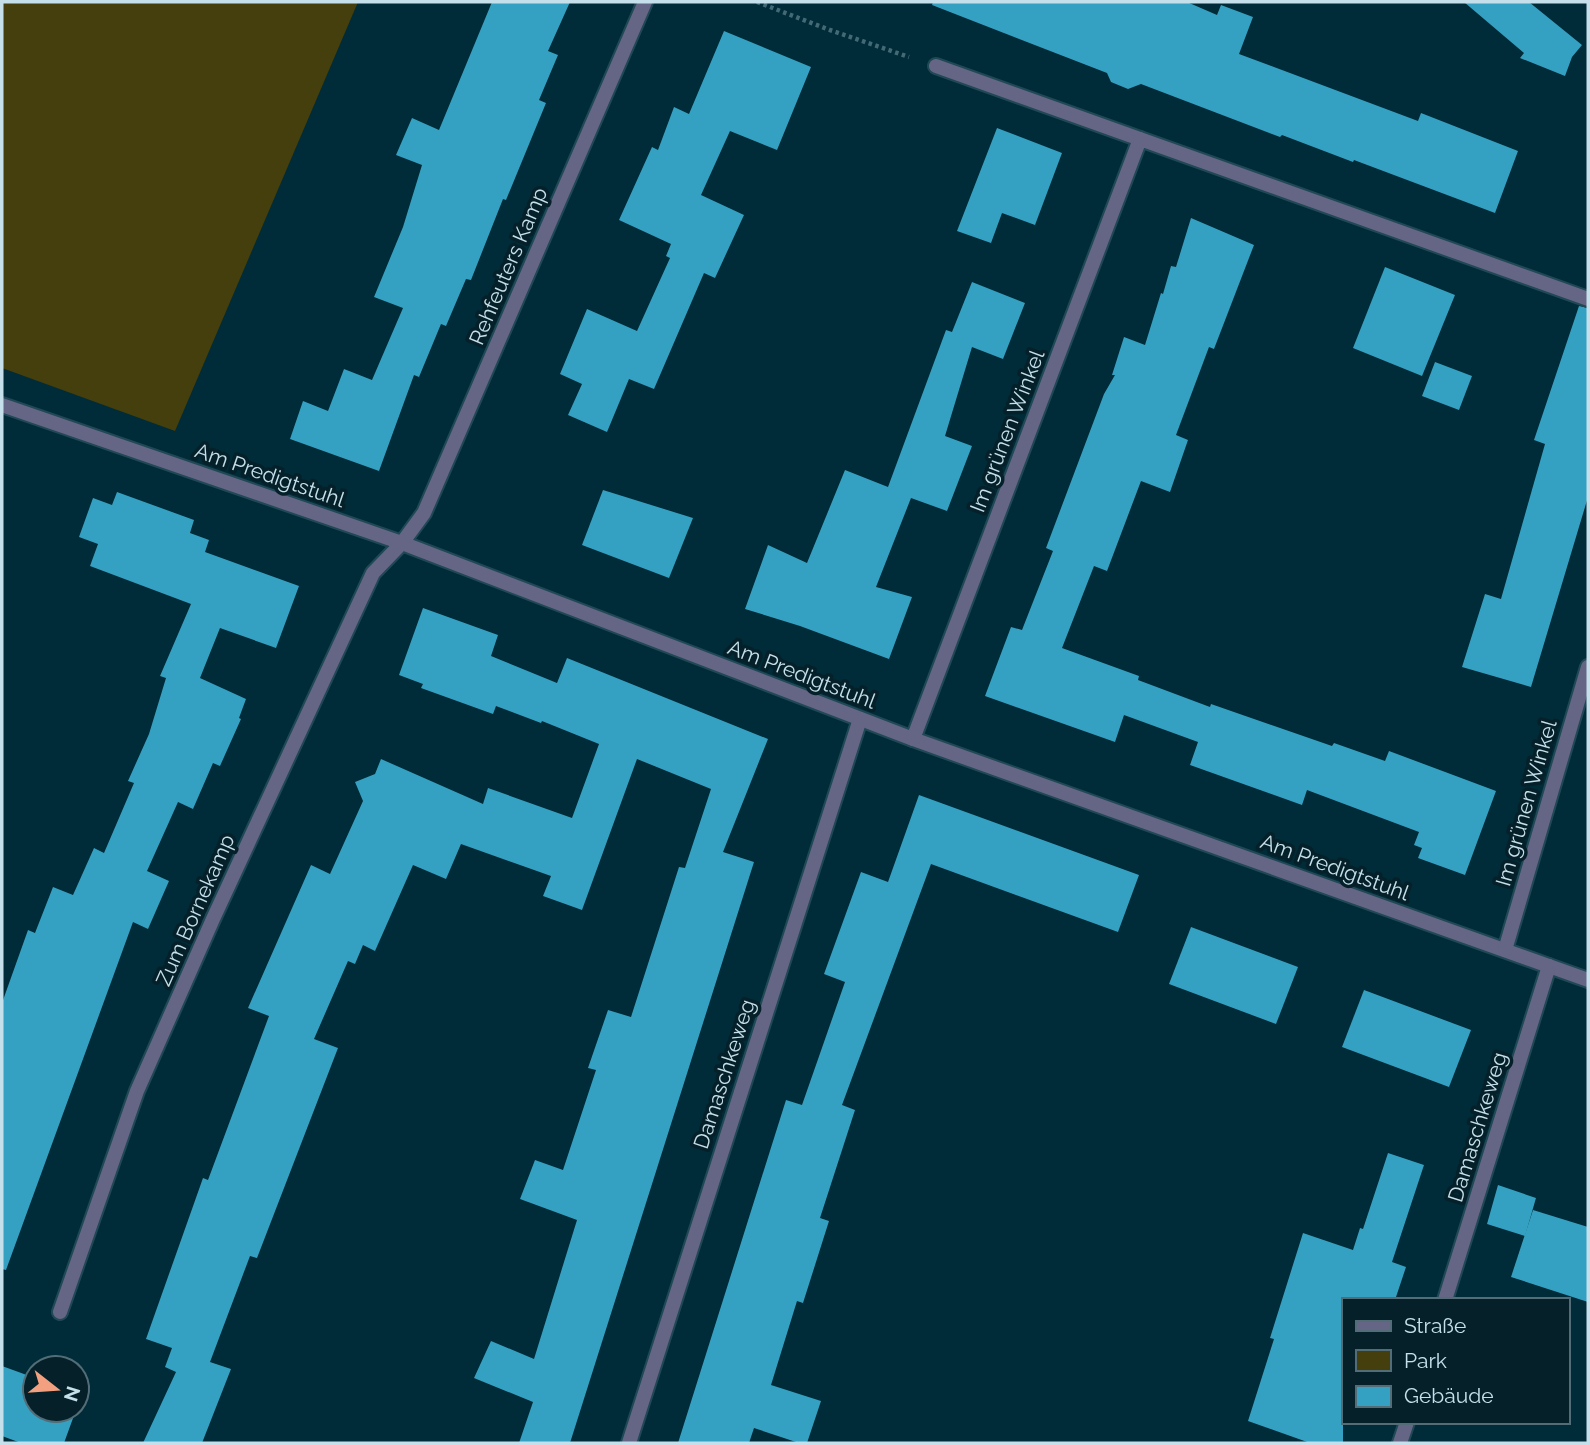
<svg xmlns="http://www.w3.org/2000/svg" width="1590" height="1445" font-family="Raleway,sans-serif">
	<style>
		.green { fill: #443f0c }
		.building { fill: #35a1c2 }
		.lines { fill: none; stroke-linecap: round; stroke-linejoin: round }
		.minor-casing { stroke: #204855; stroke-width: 18 }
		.path { stroke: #436975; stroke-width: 4.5; stroke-dasharray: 3.5 3.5; stroke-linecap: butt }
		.minor { stroke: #656685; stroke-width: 14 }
		.labels { text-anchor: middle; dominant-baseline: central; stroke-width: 7; stroke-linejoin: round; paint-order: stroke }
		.street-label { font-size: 21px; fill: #c6e0eb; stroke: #052029 }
	</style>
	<rect width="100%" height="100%" fill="#002b38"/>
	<!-- green -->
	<path class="green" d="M2,2H358L175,431L2,368Z"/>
	<!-- building -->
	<g class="building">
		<path d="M492,2H570L548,51L558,55L539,100L546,103L506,200L503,199L471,280L466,279L446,326L441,324L419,377L414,375L379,471L290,439L303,401L328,411L344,369L372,380L403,308L374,297L403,227L422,165L396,155L412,118L439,130Z"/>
		<path d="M933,2H1187L1217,15L1221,5L1253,17L1239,54L1418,121L1421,113L1518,151L1495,213L1354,160L1353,162L1282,135L1280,137L1141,84L1128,89L1111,82L1107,73L932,5Z"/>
		<path d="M1464,2H1529L1582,45L1572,57L1565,76L1520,58L1524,53Z"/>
		<path d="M724,31L811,67L777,150L730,131L701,195L744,215L715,278L704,273L654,389L629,379L607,432L568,415L582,384L560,374L587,309L637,331L670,258L666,256L671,244L619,220L652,147L658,150L674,107L689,114Z"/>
		<path d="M997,128L1062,153L1035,225L1002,213L991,243L957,231Z"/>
		<path d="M1191,218L1254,245L1214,349L1209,347L1176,435L1188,440L1170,492L1141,481L1107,571L1094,566L1062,648L1139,676L1138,680L1210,707L1211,704L1332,746L1334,743L1385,761L1389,751L1496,791L1465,875L1418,858L1422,848L1414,845L1419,832L1307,790L1302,805L1190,765L1198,742L1124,715L1115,742L985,696L1011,627L1022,630L1053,551L1046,548L1104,394L1115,375H1112L1124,337L1145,345L1161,293L1163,294L1171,266L1176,267Z"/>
		<path d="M1385,267L1455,295L1422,376L1353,348Z"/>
		<path d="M972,282L1025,303L1003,359L972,347L945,436L972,446L947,511L911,498L876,587L912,597L889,659L800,626L745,609L768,545L807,563L845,470L888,487L946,330L952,332Z"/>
		<path d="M1579,306L1588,308V497L1531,687L1462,667L1485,594L1501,599L1545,444L1534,440Z"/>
		<path d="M1435,362L1472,376L1459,410L1422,396Z"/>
		<path d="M603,490L693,518L669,578L582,545Z"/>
		<path d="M117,492L194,520L190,533L209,540L205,552L299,586L276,648L220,628L200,678L246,699L239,718L241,719L220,766L213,763L193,809L178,802L147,871L169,881L148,929L133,922L6,1270L2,1269V1003L28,930L35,933L53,887L73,895L94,848L104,853L134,783L128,781L149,734L166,678L160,676L191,604L90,566L98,544L79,537L93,498L112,505Z"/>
		<path d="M423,608L498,635L491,656L557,683L567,658L768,739L723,852L754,862L570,1443H519L533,1402L474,1378L491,1341L534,1359L577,1220L520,1199L535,1160L563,1170L596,1070L588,1068L608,1010L631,1017L679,867L685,868L711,789L637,759L582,910L543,896L551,876L461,844L446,879L413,865L375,951L363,945L355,964L348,961L314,1039L338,1048L257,1258L250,1256L210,1362L231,1369L202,1443H143L176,1372L165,1367L172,1348L146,1339L203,1178L208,1180L269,1016L248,1008L311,865L330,874L363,801L355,782L375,774L381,759L483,804L488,788L572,818L599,744L542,721L541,723L496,706L493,714L421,688L423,684L399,675Z"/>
		<path d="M919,795L1139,875L1118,932L931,864L842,1105L855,1110L820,1218L829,1221L803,1303L797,1301L771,1385L821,1401L807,1443H799L754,1428L749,1443H678L786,1100L802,1105L845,982L824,974L861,872L888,882Z"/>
		<path d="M1191,927L1298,967L1276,1024L1169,984Z"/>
		<path d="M1364,990L1471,1030L1449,1087L1342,1047Z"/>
		<path d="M1388,1153L1424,1165L1392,1262L1406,1267L1395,1300H1343V1443H1310L1248,1421L1274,1339L1270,1338L1303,1233L1353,1250L1360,1228L1363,1229Z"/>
		<path d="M1498,1185L1536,1198L1525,1236L1487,1224Z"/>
		<path d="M1533,1210L1588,1227V1302L1511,1277Z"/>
		<path d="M2,1366L35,1378V1410H76L64,1443H21L2,1436Z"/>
	</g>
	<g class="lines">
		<!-- minor casing -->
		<g class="minor-casing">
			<g id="minor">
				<path d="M936,66L1140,139"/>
				<path d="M2,405L402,543L913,739L1588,980"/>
				<path d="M913,739L1140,139L1588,299"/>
				<path d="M1505,950L1588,667"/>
				<path d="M1445,1300L1549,966"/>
				<path d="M60,1312L137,1091L213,919L373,573L402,543L424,513L645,2"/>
				<path d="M629,1443L860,719"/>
				<path d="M1400,1443L1407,1422"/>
			</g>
		</g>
		<!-- path -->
		<path class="path" d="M757,2L830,30L909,57"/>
		<!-- minor -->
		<use href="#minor" class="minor"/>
	</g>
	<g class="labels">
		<!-- street labels -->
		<g class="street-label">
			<text transform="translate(508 266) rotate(-67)">Rehfeuters Kamp</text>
			<text transform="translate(1007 431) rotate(-69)">Im grünen Winkel</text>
			<text transform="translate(270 475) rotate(19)">Am Predigtstuhl</text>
			<text transform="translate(802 674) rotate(21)">Am Predigtstuhl</text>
			<text transform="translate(1526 803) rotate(-74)">Im grünen Winkel</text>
			<text transform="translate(1335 867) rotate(20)">Am Predigtstuhl</text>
			<text transform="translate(195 910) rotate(-66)">Zum Bornekamp</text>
			<text transform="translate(724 1074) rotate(-72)">Damaschkeweg</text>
			<text transform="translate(1477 1127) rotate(-73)">Damaschkeweg</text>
		</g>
	</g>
	<!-- border -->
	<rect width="1590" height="1445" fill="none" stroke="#c6e0eb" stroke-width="7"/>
	<!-- legend -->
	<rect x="1342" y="1298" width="228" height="126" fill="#052029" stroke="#526d77" stroke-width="2"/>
	<rect x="1356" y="1321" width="35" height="10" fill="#656685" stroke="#526d77" stroke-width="2"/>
	<text x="1404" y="1333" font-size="21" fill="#c6e0eb">Straße</text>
	<rect x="1356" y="1350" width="35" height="21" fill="#443f0c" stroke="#526d77" stroke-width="2"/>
	<text x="1404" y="1368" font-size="21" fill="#c6e0eb">Park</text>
	<rect x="1356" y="1386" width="35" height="21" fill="#35a1c2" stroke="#526d77" stroke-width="2"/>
	<text x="1404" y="1403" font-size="21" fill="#c6e0eb">Gebäude</text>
	<!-- north arrow -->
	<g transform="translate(56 1389) rotate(107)"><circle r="33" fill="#052029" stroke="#526d77" stroke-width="2"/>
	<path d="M0-5L12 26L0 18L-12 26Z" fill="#f2a07f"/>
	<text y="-10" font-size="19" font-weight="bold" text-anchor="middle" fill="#c6e0eb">N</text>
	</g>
</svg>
